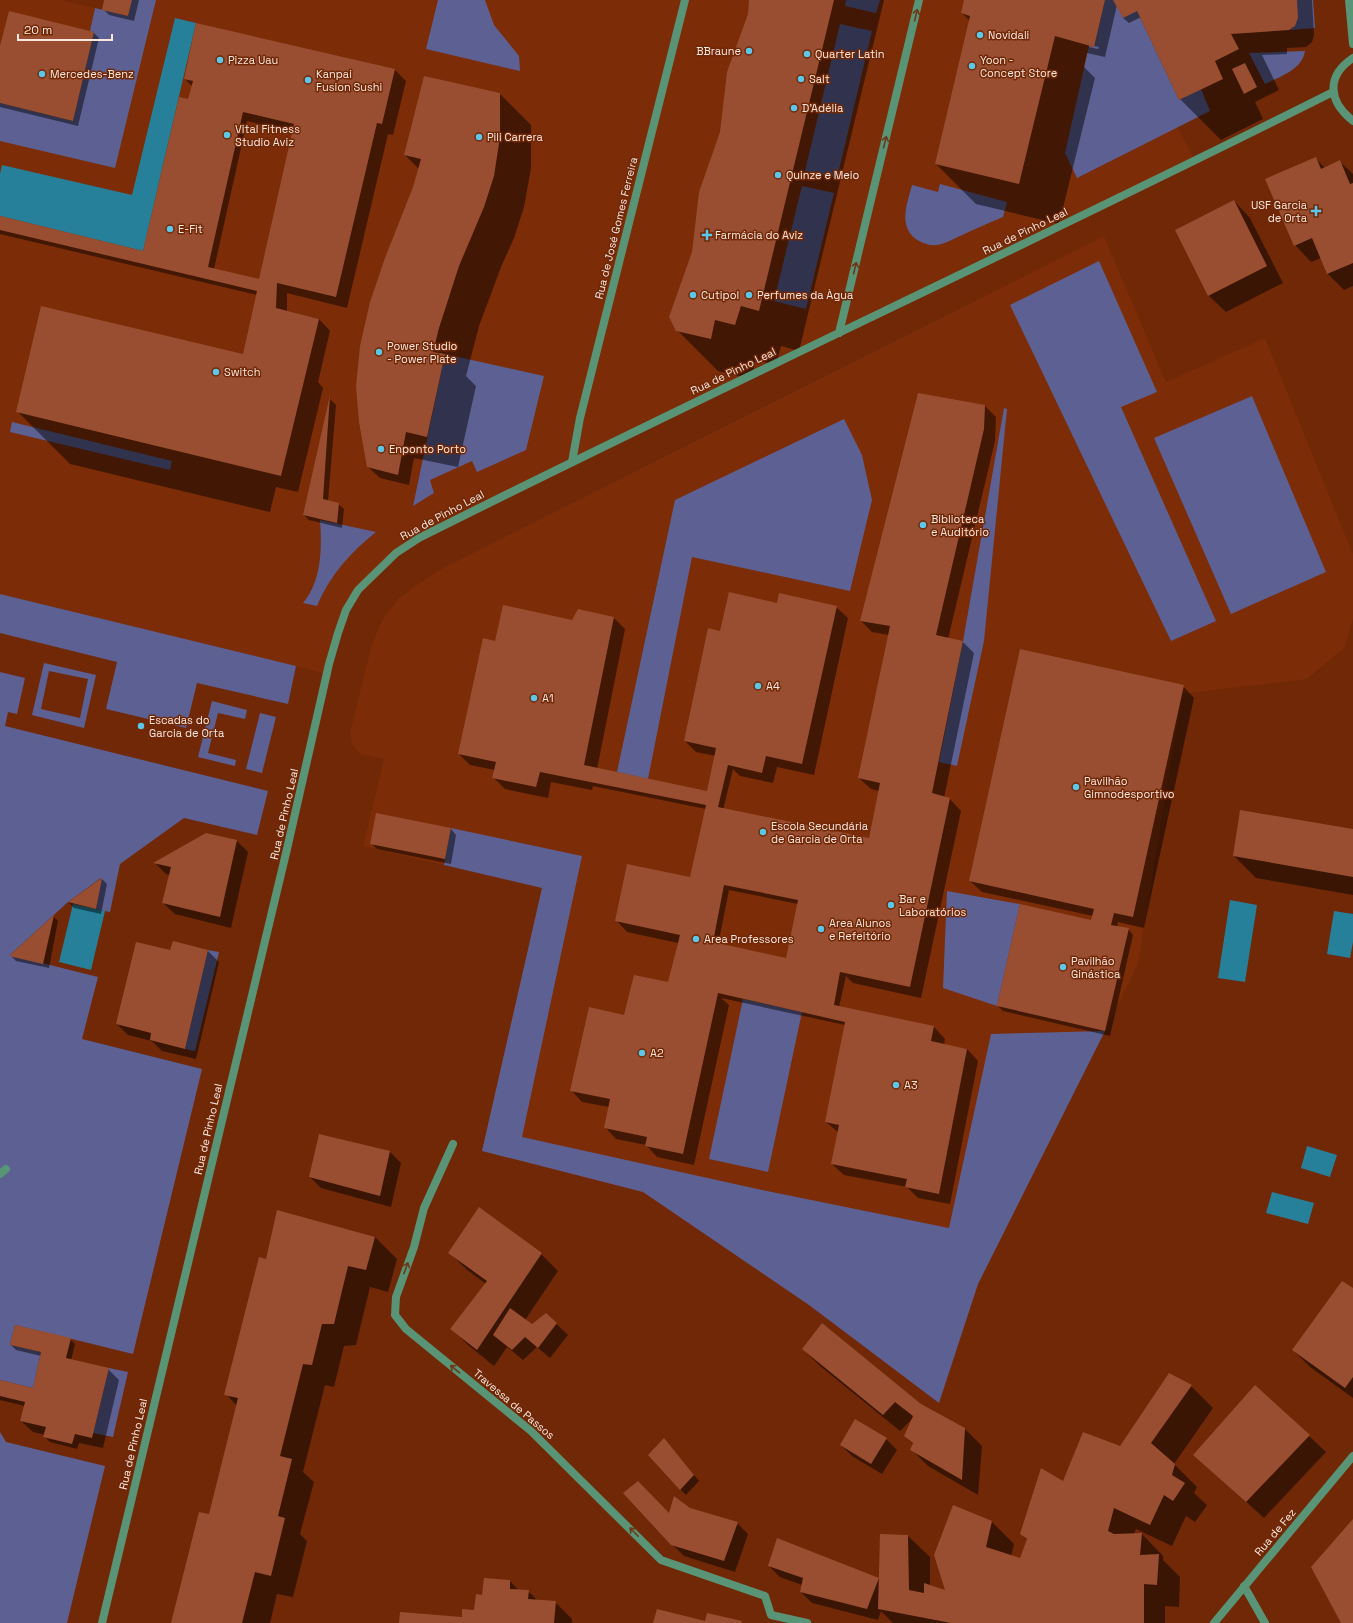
<svg xmlns="http://www.w3.org/2000/svg" width="1353" height="1623" font-family="'Space Grotesk',sans-serif">
	<style>
		.built { fill: #7c2c06 }
		.green { fill: #5d6093; fill-rule: evenodd }
		.water { fill: #26809a }
		.shadow { fill: #0007; fill-rule: evenodd }
		.building { fill: #994e31; fill-rule: evenodd }
		.lines { fill: none; stroke-linecap: round; stroke-linejoin: round }
		.service { stroke: #599476; stroke-width: 8 }
		.minor { stroke: #599476; stroke-width: 8 }
		.tertiary { stroke: #599476; stroke-width: 8 }
		.oneway { stroke: #6d3818 }
		.poi-dot { fill: #5cc7e8; stroke: #702807; stroke-width: 1.5 }
		.labels { text-anchor: middle; dominant-baseline: central; stroke-width: 3; stroke-linejoin: round; paint-order: stroke }
		.poi-label { font-size: 11px; fill: #f9e7e0; stroke: #702807; text-anchor: start }
		.street-label { font-size: 11px; fill: #f9e7e0; stroke: #702807 }
	</style>
	<rect width="100%" height="100%" fill="#702807"/>
	<!-- built -->
	<g class="built">
		<path d="M0,0H61L128,16L132,0H1113L1195,161L419,538L373,574L346,610L327,674L0,594Z"/>
		<path d="M1104,236L1166,382L1265,338L1353,554V619L1345,647L1307,679L1182,694L1138,964L978,1284L939,1403L809,1305L643,1192L482,1151L542,888L363,846L384,759L360,754L352,745L350,733L371,647L382,620L399,598L421,582L443,568Z"/>
	</g>
	<!-- green -->
	<g class="green">
		<path d="M132,0H156L115,168L0,141V103L73,121L94,32L90,31L95,8L128,16Z"/>
		<path d="M438,0H485L494,25L519,56L520,71L426,49Z"/>
		<path d="M846,0H880L876,13L845,6Z"/>
		<path d="M1105,0H1159L1137,11L1179,100L1201,89L1210,111L1077,178L1065,153L1089,46L1094,47Z"/>
		<path d="M1297,0H1313L1315,28L1289,30L1295,26Z"/>
		<path d="M840,24L872,31L837,178L805,171Z"/>
		<path d="M1305,51C1302,70 1281,76 1265,84L1249,53Z"/>
		<path d="M940,184L1007,202L1003,217C989,223 974,229 960,236C953,239 945,244 937,245C931,246 925,244 919,241C897,228 907,204 912,185L938,192Z"/>
		<path d="M802,186L834,193L806,309L774,301Z"/>
		<path d="M1099,261L1157,392L1121,407L1216,621L1171,641L1010,305Z"/>
		<path d="M445,354L544,376L526,450L477,472L472,461L430,480L434,493L413,506Z"/>
		<path d="M1252,396L1326,572L1231,614L1154,438Z"/>
		<path d="M1004,408L1007,409L984,641L957,766L939,762L963,641Z"/>
		<path d="M844,419L862,455L872,500L850,591L692,557L648,779L617,772L675,500Z"/>
		<path d="M12,422L172,461L170,470L10,432Z"/>
		<path d="M320,520L376,532C350,553 330,575 317,606L303,603C322,581 322,547 320,520Z"/>
		<path d="M0,594L296,666L288,704L197,683L186,728L106,709L117,662L0,633Z"/>
		<path d="M44,663L96,675L84,728L32,715ZM49,671L88,679L80,718L41,709Z"/>
		<path d="M0,672L25,678L17,714L8,712L5,726L268,791L257,835L184,818L120,864L110,912L96,909L101,878L68,902L10,955L98,977L82,1039L202,1069L133,1354L15,1325L10,1345L41,1352L33,1388L0,1380Z"/>
		<path d="M212,701L247,710L245,719L218,713L208,753L236,760L235,766L198,757Z"/>
		<path d="M260,713L276,717L262,773L246,769Z"/>
		<path d="M451,828L582,856L522,1137L762,1190L949,1228L991,1034L1105,1031L978,1284L939,1403L809,1305L643,1192L482,1151L542,888L444,865Z"/>
		<path d="M947,891L1020,904L997,1006L943,988Z"/>
		<path d="M208,950L219,952L195,1051L185,1049Z"/>
		<path d="M743,999L802,1012L768,1172L709,1159Z"/>
		<path d="M109,1368L128,1372L113,1437L93,1433Z"/>
		<path d="M0,1432L6,1442L105,1466L67,1623H0Z"/>
	</g>
	<!-- water -->
	<g class="water">
		<path d="M175,18L196,23L143,251L0,216V174L2,165L132,195Z"/>
		<path d="M1230,900L1257,905L1245,982L1218,978Z"/>
		<path d="M73,904L105,911L91,970L59,962Z"/>
		<path d="M1334,911L1353,914V942L1350,958L1327,954Z"/>
		<path d="M1307,1146L1337,1155L1330,1177L1301,1168Z"/>
		<path d="M1272,1192L1314,1203L1308,1224L1266,1213Z"/>
	</g>
	<!-- shadow -->
	<g class="shadow">
		<path d="M105,0H139L134,21L109,15L103,9Z"/>
		<path d="M750,0H884L799,351L781,346L776,365L756,360L751,379L718,371L677,330L749,14Z"/>
		<path d="M965,0H1312L1314,35L1312,42L1306,47L1287,48V54L1262,55L1279,90L1255,102L1263,119L1221,140L1180,99L1141,17L1129,23L1123,18L1117,5L1105,57L1087,53L1084,67L1095,78L1059,224L976,204L936,164L970,21L962,13ZM1089,45L1099,47L1098,49L1089,47Z"/>
		<path d="M9,12L94,33L99,38L78,126L0,107V50Z"/>
		<path d="M395,70L406,81L393,135L388,134L347,308L287,293V311L319,319L330,331L318,382L323,388L298,492L276,487L270,512L70,464L17,411L244,356L257,295L0,234V217L143,252L192,101L193,87L185,79ZM247,121L293,132L260,282L214,269Z"/>
		<path d="M500,94L531,125V168L524,207L514,238L501,267L479,326L466,376L476,386L458,467L414,458L409,485L380,478L368,467L414,187L419,169L405,155Z"/>
		<path d="M1315,158L1325,168L1340,162L1353,174V286L1344,290L1327,273L1321,258L1311,262L1295,245Z"/>
		<path d="M1234,201L1250,218L1283,283L1226,312L1209,296L1176,230Z"/>
		<path d="M330,399L336,405L328,501L338,504L344,509L342,528L309,520L304,515Z"/>
		<path d="M985,406L996,417L995,441L948,639L963,642L974,653L944,798L950,799L961,811L921,998L853,983L846,976L839,1007L934,1027L945,1039L944,1045L967,1049L978,1061L950,1204L918,1198L907,1187L844,1175L832,1164L839,1133L826,1122L845,1025L721,998L729,1005L694,1165L657,1157L646,1145L616,1139L605,1127L609,1107L582,1102L571,1090L669,984L678,943L627,932L616,920L691,878L706,809L593,786L592,790L551,782L548,798L505,789L494,778L495,770L470,765L459,754L496,642L573,621L614,618L625,629L597,769L708,793L716,756L696,752L685,741L721,632L778,604L836,607L848,618L814,775L777,767L773,783L740,776L733,769L723,810L869,839L879,791L871,789L859,778L889,635L872,632L861,621ZM729,890L798,904L786,959L718,945Z"/>
		<path d="M1183,686L1194,698L1144,928L1118,922L1117,927L1128,929L1133,935L1110,1036L1003,1011L998,1006L1092,922L1093,916L982,892L970,881Z"/>
		<path d="M451,829L456,835L451,864L377,849L371,843Z"/>
		<path d="M1353,830V895L1256,878L1234,856Z"/>
		<path d="M206,834L237,841L248,852L231,928L175,914L163,903L170,875L166,874L155,863Z"/>
		<path d="M102,879L107,884L101,914L74,908L69,903Z"/>
		<path d="M54,917L58,921L49,968L16,961L11,956Z"/>
		<path d="M171,951H208L219,962L196,1059L162,1051L152,1041L128,1035L117,1024Z"/>
		<path d="M320,1135L390,1152L401,1163L391,1207L321,1188L310,1177Z"/>
		<path d="M375,1237L397,1259L388,1292L370,1287L356,1345L344,1346L334,1387L325,1385L303,1472L314,1482L300,1534L307,1541L293,1597L277,1594L270,1623H172L210,1516L237,1406L226,1394L267,1260Z"/>
		<path d="M450,1253L541,1254L558,1271L525,1320L532,1325L546,1314L568,1335L550,1358L537,1347L523,1360L507,1347L494,1366L468,1345L451,1328L486,1284L466,1269Z"/>
		<path d="M1353,1289V1398L1310,1367L1293,1350Z"/>
		<path d="M70,1339L75,1344L71,1360L108,1369L119,1380L103,1448L79,1443L77,1449L50,1442L45,1437V1435L33,1432L21,1421L25,1406L0,1400V1381L34,1390L41,1356L16,1350L11,1345Z"/>
		<path d="M803,1349L921,1405L965,1429L982,1446L978,1495L928,1466L911,1449L913,1444L905,1436L913,1418L900,1431L820,1366Z"/>
		<path d="M1191,1386L1213,1408L1174,1464L1197,1487L1194,1493L1207,1505L1195,1522L1186,1516L1172,1546L1136,1529L1134,1534H1142L1163,1556V1560L1180,1577L1179,1607L1165,1606V1623H893L881,1611L878,1620L812,1603L801,1592L802,1585L780,1577L769,1566L878,1578L880,1580L908,1536L930,1557V1586L947,1591L953,1506L992,1522L1014,1544L1011,1556L1021,1560L1027,1540L1021,1534L1064,1482L1120,1448Z"/>
		<path d="M1309,1436L1326,1452L1264,1518L1194,1455Z"/>
		<path d="M664,1439L699,1481L686,1495L680,1489Z"/>
		<path d="M886,1439L897,1450L882,1474L852,1456L841,1445Z"/>
		<path d="M690,1509L737,1523L748,1534L735,1572L684,1556L672,1544L669,1515Z"/>
		<path d="M510,1581L519,1591H528L538,1601L555,1602L572,1619V1623H400L463,1618L475,1611L483,1596Z"/>
	</g>
	<!-- building -->
	<g class="building">
		<path d="M104,0H132L128,16L102,10Z"/>
		<path d="M749,0H834L759,311L741,306L735,325L715,320L711,339L676,331L669,317L692,252L699,192L720,132L727,72L748,14Z"/>
		<path d="M964,0H1105L1094,47L1055,36L1019,184L935,164L970,16L961,13Z"/>
		<path d="M1113,0H1297L1298,18L1295,26L1289,30L1231,34L1239,49L1215,61L1223,79L1179,100L1137,11L1123,18Z"/>
		<path d="M9,11L94,32L73,121L0,103V46Z"/>
		<path d="M196,23L395,69L382,124L377,123L336,297L277,283L276,308L319,319L281,476L16,412L41,306L243,354L257,291L0,230V216L143,251L179,97L188,99L193,81L184,79ZM243,112L294,124L259,279L208,267Z"/>
		<path d="M1245,63L1257,87L1244,94L1232,69Z"/>
		<path d="M424,76L500,93V137L494,176L484,207L459,266L439,328L433,352L445,354L427,437L406,432L398,475L367,467L359,422L356,386L360,346L370,302L385,258L413,187L421,159L404,155Z"/>
		<path d="M1316,157L1321,169L1340,160L1350,184L1353,183V263L1327,274L1312,238L1294,246L1265,179Z"/>
		<path d="M1234,200L1267,266L1208,296L1175,230Z"/>
		<path d="M918,393L985,405L984,429L936,635L963,641L932,793L950,798L910,987L840,972L834,1005L934,1026L931,1041L967,1049L939,1194L905,1187L907,1179L831,1164L839,1125L825,1122L845,1022L718,993L683,1154L645,1146L647,1137L604,1128L610,1099L570,1091L589,1007L624,1015L634,975L668,982L680,935L615,921L627,864L690,877L706,805L540,772L536,787L492,778L496,762L458,754L483,638L495,641L503,605L572,620L578,609L614,617L584,765L707,791L716,748L684,741L708,628L720,631L729,592L777,603L779,593L837,606L802,764L766,756L762,773L728,765L718,807L869,838L880,783L858,778L890,626L860,621ZM724,885L798,900L786,958L713,942Z"/>
		<path d="M330,395L323,499L339,503L337,523L303,515Z"/>
		<path d="M1020,649L1184,685L1133,917L1114,913L1111,925L1129,928L1105,1031L997,1006L1020,904L1091,920L1094,909L969,881Z"/>
		<path d="M1240,810L1353,829V877L1233,856Z"/>
		<path d="M376,813L451,828L445,859L370,844Z"/>
		<path d="M206,833L237,840L220,917L162,903L171,867L153,863Z"/>
		<path d="M102,878L96,909L68,902Z"/>
		<path d="M54,915L43,964L9,956Z"/>
		<path d="M173,941L208,950L185,1049L150,1040L151,1033L116,1024L136,942L170,950Z"/>
		<path d="M319,1134L390,1151L380,1196L309,1177Z"/>
		<path d="M479,1207L542,1253L477,1350L450,1329L487,1281L448,1253Z"/>
		<path d="M277,1210L375,1237L366,1270L348,1266L334,1324H322L312,1365L303,1364L280,1456L292,1459L278,1516L285,1518L271,1576L255,1572L242,1623H171L199,1512L209,1514L238,1398L224,1395L259,1257L266,1259Z"/>
		<path d="M1342,1281L1353,1288V1377L1345,1388L1292,1350Z"/>
		<path d="M510,1308L532,1324L546,1313L557,1323L538,1348L525,1337L512,1350L493,1335Z"/>
		<path d="M822,1323L921,1404L965,1428L962,1480L910,1450L913,1443L904,1436L913,1416L895,1402L883,1415L802,1349Z"/>
		<path d="M15,1325L71,1338L66,1358L109,1368L92,1438L75,1434L72,1444L43,1437L46,1427L20,1421L25,1402L0,1396V1380L33,1388L41,1352L10,1345Z"/>
		<path d="M1169,1373L1192,1385L1151,1443L1175,1464L1172,1475L1185,1483L1173,1501L1164,1495L1150,1525L1114,1508L1108,1531L1114,1534L1142,1533L1140,1555L1159,1554L1157,1585L1144,1584V1623H951L878,1609L880,1534L908,1535L909,1590L924,1593V1583L945,1590L934,1555L953,1505L992,1521L986,1547L1020,1558L1027,1539L1020,1534L1041,1468L1063,1481L1083,1432L1120,1446Z"/>
		<path d="M1255,1385L1310,1435L1246,1502L1193,1455Z"/>
		<path d="M855,1419L887,1438L871,1464L840,1445Z"/>
		<path d="M664,1438L694,1475L680,1490L648,1455Z"/>
		<path d="M638,1481L669,1513L674,1496L690,1508L738,1522L724,1561L671,1545L623,1493Z"/>
		<path d="M1353,1519V1623H1341L1311,1567Z"/>
		<path d="M777,1538L879,1578L867,1609L800,1592L803,1578L768,1566Z"/>
		<path d="M484,1578L510,1580V1589L529,1590L528,1599L556,1601L554,1623H399L400,1612L462,1617V1609L474,1610L476,1594L482,1595Z"/>
		<path d="M657,1609L705,1621L707,1613L742,1621L741,1623H653Z"/>
	</g>
	<g class="lines">
		<!-- service -->
		<path class="service" d="M0,1174L6,1169"/>
		<!-- minor -->
		<g class="minor">
			<path d="M839,333L919,0"/>
			<path d="M572,462L580,418L685,0"/>
			<path d="M453,1144L424,1208L414,1247L396,1297L395,1315L406,1329L531,1431L661,1560L765,1596L771,1615L807,1623"/>
		</g>
		<!-- tertiary -->
		<g class="tertiary">
			<path d="M1349,0L1353,44"/>
			<path d="M1353,58C1326,76 1328,101 1353,121"/>
			<path d="M1244,1586L1265,1623"/>
			<path d="M102,1623L287,849L329,664L338,633L346,610L358,590L396,553L419,538C722,386 1030,244 1333,92"/>
			<path d="M1214,1623L1353,1456"/>
		</g>
	</g>
	<!-- one-way arrows -->
	<defs><path id="oneway-shaft" d="M-6 0H5M1.5-3L5.5 0L1.5 3" fill="none" stroke-width="1.6" stroke-linecap="round" stroke-linejoin="round"/></defs>
	<g class="oneway">
		<use href="#oneway-shaft" transform="translate(916 15) rotate(-76)"/>
		<use href="#oneway-shaft" transform="translate(885 142) rotate(-76)"/>
		<use href="#oneway-shaft" transform="translate(855 268) rotate(-76)"/>
		<use href="#oneway-shaft" transform="translate(406 1268) rotate(-70)"/>
		<use href="#oneway-shaft" transform="translate(455 1369) rotate(-141)"/>
		<use href="#oneway-shaft" transform="translate(634 1532) rotate(-135)"/>
	</g>
	<!-- markers -->
	<g class="poi-dot">
		<circle cx="980" cy="35" r="4"/>
		<circle cx="749" cy="51" r="4"/>
		<circle cx="807" cy="54" r="4"/>
		<circle cx="220" cy="60" r="4"/>
		<circle cx="972" cy="66" r="4"/>
		<circle cx="42" cy="74" r="4"/>
		<circle cx="801" cy="79" r="4"/>
		<circle cx="308" cy="80" r="4"/>
		<circle cx="794" cy="108" r="4"/>
		<circle cx="227" cy="135" r="4"/>
		<circle cx="479" cy="137" r="4"/>
		<circle cx="778" cy="175" r="4"/>
		<path d="M1314 205h4v4h4v4h-4v4h-4v-4h-4v-4h4z"/>
		<circle cx="170" cy="229" r="4"/>
		<path d="M705 229h4v4h4v4h-4v4h-4v-4h-4v-4h4z"/>
		<circle cx="693" cy="295" r="4"/>
		<circle cx="749" cy="295" r="4"/>
		<circle cx="379" cy="352" r="4"/>
		<circle cx="216" cy="372" r="4"/>
		<circle cx="381" cy="449" r="4"/>
		<circle cx="923" cy="525" r="4"/>
		<circle cx="758" cy="686" r="4"/>
		<circle cx="534" cy="698" r="4"/>
		<circle cx="141" cy="726" r="4"/>
		<circle cx="1076" cy="787" r="4"/>
		<circle cx="763" cy="832" r="4"/>
		<circle cx="891" cy="905" r="4"/>
		<circle cx="821" cy="929" r="4"/>
		<circle cx="696" cy="939" r="4"/>
		<circle cx="1063" cy="967" r="4"/>
		<circle cx="642" cy="1053" r="4"/>
		<circle cx="896" cy="1085" r="4"/>
	</g>
	<g class="labels">
		<!-- poi labels -->
		<g class="poi-label">
			<text x="988" y="35">Novidali</text>
			<text x="741" y="51" text-anchor="end">BBraune</text>
			<text x="815" y="54">Quarter Latin</text>
			<text x="228" y="60">Pizza Uau</text>
			<text x="980" y="60">Yoon -<tspan x="980" dy="13">Concept Store</tspan></text>
			<text x="50" y="74">Mercedes-Benz</text>
			<text x="316" y="74">Kanpai<tspan x="316" dy="13">Fusion Sushi</tspan></text>
			<text x="809" y="79">Salt</text>
			<text x="802" y="108">D'Adélia</text>
			<text x="235" y="129">Vital Fitness<tspan x="235" dy="13">Studio Aviz</tspan></text>
			<text x="487" y="137">Pili Carrera</text>
			<text x="786" y="175">Quinze e Meio</text>
			<text x="1307" y="205" text-anchor="end">USF Garcia<tspan x="1307" dy="13">de Orta</tspan></text>
			<text x="178" y="229">E-Fit</text>
			<text x="715" y="235">Farmácia do Aviz</text>
			<text x="701" y="295">Cutipol</text>
			<text x="757" y="295">Perfumes da Àgua</text>
			<text x="387" y="346">Power Studio<tspan x="387" dy="13">- Power Plate</tspan></text>
			<text x="224" y="372">Switch</text>
			<text x="389" y="449">Enponto Porto</text>
			<text x="931" y="519">Biblioteca<tspan x="931" dy="13">e Auditório</tspan></text>
			<text x="766" y="686">A4</text>
			<text x="542" y="698">A1</text>
			<text x="149" y="720">Escadas do<tspan x="149" dy="13">Garcia de Orta</tspan></text>
			<text x="1084" y="781">Pavilhão<tspan x="1084" dy="13">Gimnodesportivo</tspan></text>
			<text x="771" y="826">Escola Secundária<tspan x="771" dy="13">de Garcia de Orta</tspan></text>
			<text x="899" y="899">Bar e<tspan x="899" dy="13">Laboratórios</tspan></text>
			<text x="829" y="923">Area Alunos<tspan x="829" dy="13">e Refeitório</tspan></text>
			<text x="704" y="939">Area Professores</text>
			<text x="1071" y="961">Pavilhão<tspan x="1071" dy="13">Ginástica</tspan></text>
			<text x="650" y="1053">A2</text>
			<text x="904" y="1085">A3</text>
		</g>
		<!-- street labels -->
		<g class="street-label">
			<text transform="translate(616 228) rotate(-76)">Rua de José Gomes Ferreira</text>
			<text transform="translate(1025 231) rotate(-26)">Rua de Pinho Leal</text>
			<text transform="translate(733 371) rotate(-26)">Rua de Pinho Leal</text>
			<text transform="translate(442 515) rotate(-28)">Rua de Pinho Leal</text>
			<text transform="translate(284 814) rotate(-77)">Rua de Pinho Leal</text>
			<text transform="translate(208 1129) rotate(-77)">Rua de Pinho Leal</text>
			<text transform="translate(514 1404) rotate(40)">Travessa de Passos</text>
			<text transform="translate(133 1444) rotate(-77)">Rua de Pinho Leal</text>
			<text transform="translate(1275 1532) rotate(-50)">Rua de Fez</text>
		</g>
	</g>
	<!-- scale -->
	<path d="M18 34v6h94v-6" fill="none" stroke="#f9e7e0" stroke-width="2"/>
	<text x="24" y="34" font-size="12" fill="#f9e7e0" stroke="#702807" stroke-width="3" paint-order="stroke">20 m</text>
</svg>
